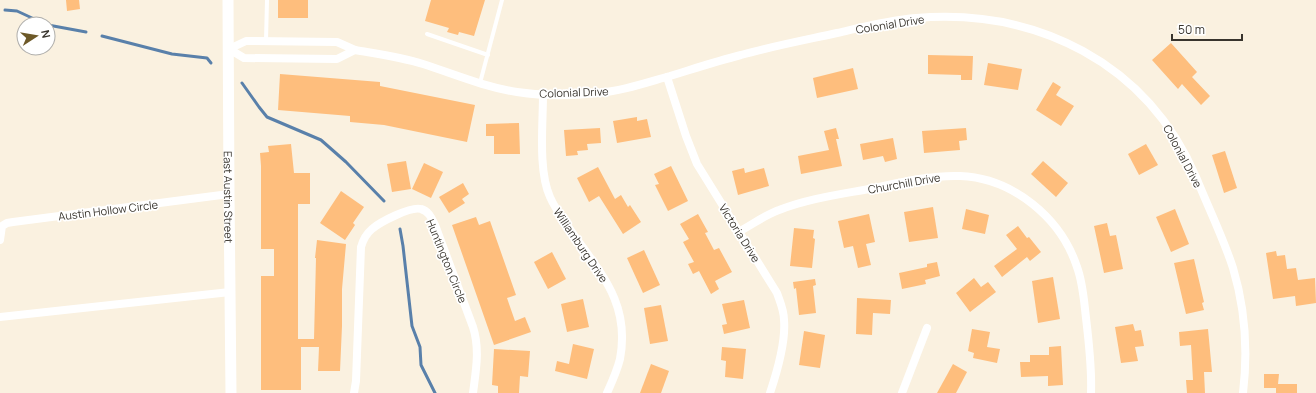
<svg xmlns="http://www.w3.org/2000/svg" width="1316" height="393" font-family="Manrope,sans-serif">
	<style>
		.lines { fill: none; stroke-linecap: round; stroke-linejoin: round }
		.stream { stroke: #5980aa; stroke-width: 3 }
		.building { fill: #febe7d }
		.lane { stroke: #fff; stroke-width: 4 }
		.street { stroke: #fff; stroke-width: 8 }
		.secondary { stroke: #fff; stroke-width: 11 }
		.labels { text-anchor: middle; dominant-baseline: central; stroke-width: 3.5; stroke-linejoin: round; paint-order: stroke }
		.street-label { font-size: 11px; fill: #38342d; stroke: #fff }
	</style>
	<rect width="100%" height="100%" fill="#faf1e0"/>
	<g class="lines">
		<!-- stream -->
		<g class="stream">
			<path d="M5,10L17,11L45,24"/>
			<path d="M48,25L86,32"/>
			<path d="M102,36L172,54L207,58L211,63"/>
			<path d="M242,83L259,107L267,117L321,140L346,162L384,201"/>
			<path d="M400,229L403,246L412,326L420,347L421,365L435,393"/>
		</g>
	</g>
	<!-- building -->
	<g class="building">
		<path d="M66,0H79L80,9L67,11Z"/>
		<rect x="278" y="0" width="30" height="18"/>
		<path d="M431,0H485L474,36L459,32L458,35L447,32L449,28L425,21Z"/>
		<path d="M1171,43L1197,72L1192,77L1210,96L1201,105L1182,84L1178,89L1152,60Z"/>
		<path d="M928,55L973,56L972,80H961V75L928,74Z"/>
		<path d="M988,63L1022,69L1018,90L984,85Z"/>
		<path d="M853,68L858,89L817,98L813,78Z"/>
		<path d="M280,74L380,82V86L475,105L467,142L384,125L350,122V116L278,110Z"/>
		<path d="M1053,82L1061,87L1056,95L1074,106L1061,126L1036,110Z"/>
		<path d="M637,117V121L647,119L651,137L617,143L613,121Z"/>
		<path d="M519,123L520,154H494V136H486V124Z"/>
		<path d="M600,128L601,143L587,144L588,150L577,151L578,155L566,156L564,130Z"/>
		<path d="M836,128L839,139H836L842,166L801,174L798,156L829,150L824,131Z"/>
		<path d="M966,128L967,140L959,141L960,150L924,153L922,131Z"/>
		<path d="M893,138L897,159L885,162L883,156L863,160L860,144Z"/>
		<path d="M291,144L294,173H310V204H298V339H314L316,258H315L317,240L346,244L342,289V326L340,371H318L319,347H301V390H261V276H274V249H261V166L260,153L269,152L268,146Z"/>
		<path d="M1146,144L1158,165L1139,175L1128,154Z"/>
		<path d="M1225,151L1237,188L1224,193L1212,155Z"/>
		<path d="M406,161L411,189L392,192L387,164Z"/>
		<path d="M1043,161L1068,183L1056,197L1031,174Z"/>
		<path d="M424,163L443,172L431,198L412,189Z"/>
		<path d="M671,166L688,201L668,211L655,185L659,184L654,174Z"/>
		<path d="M598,167L615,199L621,195L628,207L630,205L641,222L623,234L599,196L589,202L577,178Z"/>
		<path d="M744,168L745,173L764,168L769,186L738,195L732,171Z"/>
		<path d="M463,183L469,194L462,199L465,203L449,213L439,197Z"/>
		<path d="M341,191L364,207L353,223L355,225L345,240L320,223Z"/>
		<path d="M933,207L938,238L909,242L904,212Z"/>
		<path d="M966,209L989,215L985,234L962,229Z"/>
		<path d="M1175,209L1189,244L1171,252L1156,217Z"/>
		<path d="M698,214L708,232L705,233L714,250L719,248L732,272L715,281L719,289L711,294L699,271L693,274L688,264L694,262L683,242L689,239L680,224Z"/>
		<path d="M869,214L875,242L866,244L871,265L858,268L853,246L844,248L838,221Z"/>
		<path d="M476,217L479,225L490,221L516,295L507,298L515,321L525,317L531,332L494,345L452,225Z"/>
		<path d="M1107,223L1110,236L1116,235L1123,269L1104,273L1094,226Z"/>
		<path d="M1018,226L1027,238L1029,237L1041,252L1030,261L1027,257L1002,277L994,266L1017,249L1006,235Z"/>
		<path d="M794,228L814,230L813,238L815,239L812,268L790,266Z"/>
		<path d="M644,250L660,285L643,293L627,258Z"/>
		<path d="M1276,251L1277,256L1285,255L1287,269L1296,268L1298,280L1315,278L1316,303L1296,306L1295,296L1273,299L1266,253Z"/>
		<path d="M552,252L566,279L548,289L534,262Z"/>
		<path d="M1194,259L1204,302L1202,303L1204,310L1186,314L1174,263Z"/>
		<path d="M937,262L940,276L925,280L926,284L902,289L899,273L927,267V264Z"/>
		<path d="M1053,277L1060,319L1038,323L1032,281Z"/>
		<path d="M974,278L981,287L988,282L996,292L970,312L956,293Z"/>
		<path d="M815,279L816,285L813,286L816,313L799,315L796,288L794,289L793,282Z"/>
		<path d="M857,298L891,300L890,314L873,313L872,335L856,334Z"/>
		<path d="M583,299L589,327L567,332L561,304Z"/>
		<path d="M744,300L750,328L724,334L722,325L727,324L722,304Z"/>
		<path d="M661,305L668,341L650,344L644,308Z"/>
		<path d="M1133,324L1135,331L1141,330L1144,346L1135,347L1138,361L1121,363L1115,327Z"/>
		<path d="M972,329L990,332L987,347L1000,349L997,363L973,358L974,353L968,351Z"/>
		<path d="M1208,329L1212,372H1204L1205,393H1187L1186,380H1193L1191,345L1180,346L1179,332Z"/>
		<path d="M804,331L825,335L820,368L799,365Z"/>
		<path d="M573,344L594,349L587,379L555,371L557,361L569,364Z"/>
		<path d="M1061,346L1063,385L1048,386V376L1021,377L1020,362H1030V355H1049V347Z"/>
		<path d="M722,347L746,349L743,379L725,377L726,361L721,360Z"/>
		<path d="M494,349L530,351L528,377L520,376L519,393H498V386L492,385Z"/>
		<path d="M651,364L669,371L661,393H640Z"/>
		<path d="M953,364L967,372L956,393H937Z"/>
		<path d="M1264,374H1279L1278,384H1297V393H1276V388H1264Z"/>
	</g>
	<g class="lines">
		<!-- lane -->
		<g class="lane">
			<path d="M427,34L488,55"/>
			<path d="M266,41L267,0"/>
			<path d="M480,83L502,0"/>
		</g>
		<!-- street -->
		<g class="street">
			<path d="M246,41L337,42L355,50L337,59L244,58L229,49Z"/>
			<path d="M355,50C378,54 401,57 423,64C454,74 484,87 517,92C543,96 571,96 597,93C622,91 645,83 670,76C693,69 717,61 741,55C773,46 805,40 837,33C863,27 889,20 916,18C1037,8 1147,63 1196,177C1208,207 1223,237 1233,268C1245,308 1248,351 1243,393"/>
			<path d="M667,77L686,136L697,164L777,293C780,302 784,310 784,320C786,342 777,372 770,393"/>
			<path d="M543,94C543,125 538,170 550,197C556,211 566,223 574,235C603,276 630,305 620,359C617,371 612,382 607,393"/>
			<path d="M740,231C753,224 765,215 779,210C809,198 843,194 874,188C902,182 931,175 960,176C1013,178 1061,218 1077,267C1083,283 1084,301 1086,318C1089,343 1092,368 1091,393"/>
			<path d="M0,240L2,226L7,223L13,222L229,194"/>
			<path d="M0,317L230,292"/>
			<path d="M354,393L356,381L361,247C363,240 366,234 372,229C380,222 411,206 421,209C429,211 432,219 435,225L473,327C480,349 476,370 473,393"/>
			<path d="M902,393L927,328"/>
		</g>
		<!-- secondary -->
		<path class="secondary" id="s1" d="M228,0L229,194L231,393"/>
	</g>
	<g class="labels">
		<!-- street labels -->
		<g class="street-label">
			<text transform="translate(890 24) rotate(-9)">Colonial Drive</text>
			<text transform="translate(574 92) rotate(-2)">Colonial Drive</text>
			<text transform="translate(1183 156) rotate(62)">Colonial Drive</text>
			<text transform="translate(904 183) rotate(-10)">Churchill Drive</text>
			<text stroke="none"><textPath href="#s1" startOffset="197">East Austin Street</textPath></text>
			<text transform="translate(108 210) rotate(-7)">Austin Hollow Circle</text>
			<text transform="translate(740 233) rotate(58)">Victoria Drive</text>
			<text transform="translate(581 245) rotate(56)">Williamburg Drive</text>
			<text transform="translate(447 261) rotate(68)">Huntington Circle</text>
		</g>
	</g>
	<!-- north arrow -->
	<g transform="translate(36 36) rotate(78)"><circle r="19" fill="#ffffff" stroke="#afaeab"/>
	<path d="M0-3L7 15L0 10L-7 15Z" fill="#6d5928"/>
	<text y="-6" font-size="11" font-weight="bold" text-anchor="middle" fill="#38342d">N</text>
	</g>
	<!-- scale -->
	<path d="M1172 34v6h70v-6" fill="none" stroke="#38342d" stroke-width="2"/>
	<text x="1178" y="34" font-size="12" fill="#38342d" stroke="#ffffff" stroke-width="3" paint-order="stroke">50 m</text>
</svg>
